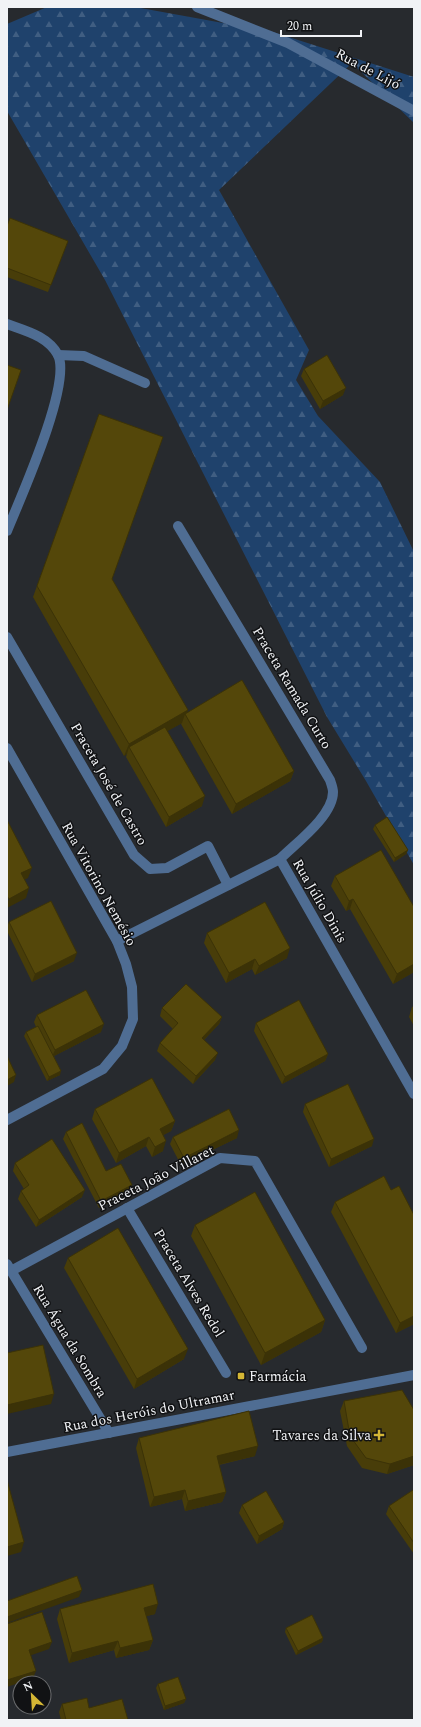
<svg xmlns="http://www.w3.org/2000/svg" width="421" height="1727" font-family="Spectral,serif">
	<style>
		.forest { fill: url(#forest-firs) }
		.lines { fill: none; stroke-linecap: round; stroke-linejoin: round }
		.minor { stroke: #4f6d93; stroke-width: 10 }
		.wall { fill: #483d09 }
		.shaded-wall { fill: #3b3207 }
		.building { fill: #54470a; stroke: #3b3207 }
		.poi-dot { fill: #d4b635; stroke: #111214; stroke-width: 1.5 }
		.labels { text-anchor: middle; dominant-baseline: central; stroke-width: 3; stroke-linejoin: round; paint-order: stroke }
		.street-label { font-size: 14px; fill: #f1f3f6; stroke: #111214 }
		.poi-label { font-size: 14px; fill: #f1f3f6; stroke: #111214; text-anchor: start }
	</style>
	<defs>
		<pattern id="forest-firs" width="22" height="20" patternUnits="userSpaceOnUse"><rect width="22" height="20" fill="#1f426c"/><path d="M5 1l3.5 6h-7zM16 11l3.5 6h-7z" fill="#405e82"/></pattern>
	</defs>
	<rect width="100%" height="100%" fill="#272a2e"/>
	<!-- forest -->
	<path class="forest" d="M47,7H135L273,32L414,77V123L352,63L219,190L309,350L296,380L318,416L380,482L414,552V865L366,781L327,717L105,280L7,111V24Z"/>
	<g class="lines">
		<!-- minor -->
		<g class="minor">
			<path d="M197,7L288,43L414,111"/>
			<path d="M7,324C26,331 48,336 58,355C72,384 20,499 7,531"/>
			<path d="M58,355L84,356L145,383"/>
			<path d="M178,526L330,780C331,783 333,788 333,792C333,816 296,843 280,859"/>
			<path d="M7,637L134,855L150,869L167,868L208,846L228,885"/>
			<path d="M7,748L117,941L126,964L132,987L133,1019L122,1046L103,1069L7,1120"/>
			<path d="M117,941L280,859L414,1094"/>
			<path d="M127,1208L226,1373"/>
			<path d="M7,1264L109,1433"/>
			<path d="M11,1271L220,1158L255,1161L362,1348"/>
			<path d="M7,1452L414,1375"/>
		</g>
	</g>
	<!-- wall -->
	<g class="wall">
		<path d="M7,226L68,241L48,292L7,277Z"/>
		<path d="M304,369L343,395L320,409L301,376Z"/>
		<path d="M99,414L112,579L187,713L294,771L290,781L232,814L181,724L182,723L167,731L202,806L166,827L126,757L127,754L124,756L33,597Z"/>
		<path d="M375,825L408,850L406,854L394,862L373,829Z"/>
		<path d="M335,876L414,907V972L393,984L350,909L346,911L331,886Z"/>
		<path d="M9,922L74,961L32,982L7,931V927Z"/>
		<path d="M207,933L287,958L255,975L252,969L226,983L204,943Z"/>
		<path d="M414,1006V1026L409,1017L412,1007Z"/>
		<path d="M162,1008L222,1017L219,1024L204,1040L215,1060L193,1084L157,1051L160,1043L173,1029L160,1016Z"/>
		<path d="M37,1015L101,1032L54,1056L60,1075L47,1081L24,1036L26,1032L36,1027L34,1022Z"/>
		<path d="M256,1023L328,1054L325,1061L282,1084L254,1031Z"/>
		<path d="M305,1104L372,1146L329,1167L303,1112Z"/>
		<path d="M95,1109L175,1121L171,1131L163,1135V1151L152,1157L146,1146L116,1163L92,1119Z"/>
		<path d="M66,1132L106,1171L129,1192L99,1208L63,1139Z"/>
		<path d="M173,1137L237,1138L181,1165L170,1144Z"/>
		<path d="M15,1163L82,1197L36,1227L18,1199L21,1191L24,1189L13,1171Z"/>
		<path d="M391,1190L414,1215V1324L396,1333L331,1212L335,1202Z"/>
		<path d="M195,1225L325,1320L321,1332L261,1365L191,1236Z"/>
		<path d="M68,1258L184,1359L134,1389L64,1268Z"/>
		<path d="M344,1401L414,1410V1465L387,1474L362,1468L347,1446L340,1411Z"/>
		<path d="M139,1438L255,1456L219,1465L226,1492L222,1502L185,1511L182,1499L150,1507L136,1448Z"/>
		<path d="M414,1491V1554L386,1514L389,1506Z"/>
		<path d="M242,1505L284,1522L282,1529L257,1544L239,1513Z"/>
		<path d="M60,1609L155,1614L146,1616L153,1640L149,1650L116,1658L114,1650L69,1663L57,1619Z"/>
		<path d="M286,1628L323,1638L322,1642L296,1655L285,1632Z"/>
		<path d="M158,1684L186,1699L184,1703L164,1710L156,1688Z"/>
		<path d="M62,1704L89,1708L128,1720H61L59,1712Z"/>
	</g>
	<!-- shaded-wall -->
	<g class="shaded-wall">
		<path d="M346,388L343,395L320,409L323,401Z"/>
		<path d="M188,710L186,716L185,714L182,723L132,751L129,747L127,754L124,756L129,744Z"/>
		<path d="M294,771L290,781L232,814L236,804Z"/>
		<path d="M205,796L202,806L166,827L169,817Z"/>
		<path d="M408,850L406,854L394,862L395,858Z"/>
		<path d="M32,868L28,878L18,883L21,873Z"/>
		<path d="M29,888L26,898L7,908V903L9,899Z"/>
		<path d="M353,899L350,909L346,911L349,901Z"/>
		<path d="M290,948L287,958L255,975L259,966Z"/>
		<path d="M77,953L74,961L32,982L35,974Z"/>
		<path d="M255,959L252,969L226,983L229,973Z"/>
		<path d="M414,964V972L393,984L397,974Z"/>
		<path d="M222,1017L219,1024L199,1045L202,1038Z"/>
		<path d="M104,1024L101,1032L52,1057L55,1050Z"/>
		<path d="M218,1053L215,1060L193,1084L196,1076Z"/>
		<path d="M328,1054L325,1061L282,1084L285,1077Z"/>
		<path d="M61,1071L60,1075L47,1081L49,1077Z"/>
		<path d="M16,1075L14,1082L7,1086V1080Z"/>
		<path d="M175,1121L171,1131L156,1139L160,1129Z"/>
		<path d="M239,1130L237,1138L181,1165L184,1158Z"/>
		<path d="M149,1137L146,1146L116,1163L119,1153Z"/>
		<path d="M374,1139L372,1146L329,1167L331,1159Z"/>
		<path d="M166,1141L163,1151L152,1157L155,1147Z"/>
		<path d="M132,1185L129,1192L99,1208L101,1201Z"/>
		<path d="M85,1190L82,1197L36,1227L39,1220Z"/>
		<path d="M414,1316V1324L396,1333L400,1323Z"/>
		<path d="M325,1320L321,1332L261,1365L265,1353Z"/>
		<path d="M188,1349L184,1359L134,1389L137,1379Z"/>
		<path d="M54,1394L51,1404L7,1414V1405Z"/>
		<path d="M258,1446L255,1456L213,1466L217,1456Z"/>
		<path d="M414,1456V1465L387,1474L390,1464Z"/>
		<path d="M185,1490L182,1499L150,1507L154,1497Z"/>
		<path d="M226,1492L222,1502L185,1511L188,1501Z"/>
		<path d="M284,1522L282,1529L257,1544L259,1536Z"/>
		<path d="M24,1542L21,1552L7,1556V1547Z"/>
		<path d="M82,1590L79,1597L7,1623V1617Z"/>
		<path d="M158,1604L155,1614L140,1618L144,1608Z"/>
		<path d="M323,1638L322,1642L296,1655L298,1651Z"/>
		<path d="M153,1640L149,1650L116,1658L120,1648Z"/>
		<path d="M118,1641L114,1650L69,1663L72,1653Z"/>
		<path d="M52,1642L49,1649L26,1657L29,1650Z"/>
		<path d="M36,1671L33,1678L7,1687V1680Z"/>
		<path d="M186,1699L184,1703L164,1710L165,1706Z"/>
	</g>
	<!-- building -->
	<g class="building">
		<path d="M10,218L68,241L51,285L7,268V226Z"/>
		<path d="M327,355L346,388L323,401L304,369Z"/>
		<path d="M7,365L21,370L7,410Z"/>
		<path d="M99,414L163,437L112,579L188,710L129,744L37,586Z"/>
		<path d="M242,680L294,771L236,804L185,714Z"/>
		<path d="M165,727L205,796L169,817L129,747Z"/>
		<path d="M387,817L408,850L395,858L375,825Z"/>
		<path d="M7,820L32,868L21,873L29,888L9,899L7,896Z"/>
		<path d="M381,850L414,907V964L397,974L353,899L349,901L335,876Z"/>
		<path d="M51,901L77,953L35,974L9,922Z"/>
		<path d="M265,902L290,948L259,966L255,959L229,973L207,933Z"/>
		<path d="M186,984L222,1017L202,1038L218,1053L196,1076L160,1043L178,1023L162,1008Z"/>
		<path d="M86,990L104,1024L55,1050L37,1015Z"/>
		<path d="M299,1000L328,1054L285,1077L256,1023Z"/>
		<path d="M38,1026L61,1071L49,1077L26,1032Z"/>
		<path d="M7,1056L16,1075L7,1080Z"/>
		<path d="M152,1078L175,1121L160,1129L166,1141L155,1147L149,1137L119,1153L95,1109Z"/>
		<path d="M348,1084L374,1139L331,1159L305,1104Z"/>
		<path d="M229,1109L239,1130L184,1158L173,1137Z"/>
		<path d="M82,1123L106,1171L121,1164L132,1185L101,1201L66,1132Z"/>
		<path d="M52,1139L85,1190L39,1220L21,1191L29,1185L15,1163Z"/>
		<path d="M384,1176L391,1190L399,1186L414,1215V1316L400,1323L335,1202Z"/>
		<path d="M255,1192L325,1320L265,1353L195,1225Z"/>
		<path d="M118,1228L188,1349L137,1379L68,1258Z"/>
		<path d="M43,1345L54,1394L7,1405V1353Z"/>
		<path d="M402,1390L414,1410V1456L390,1464L366,1458L350,1436L344,1401Z"/>
		<path d="M249,1411L258,1446L217,1456L226,1492L188,1501L185,1490L154,1497L139,1438Z"/>
		<path d="M7,1480L24,1542L7,1547Z"/>
		<path d="M413,1490L414,1491V1543L389,1506Z"/>
		<path d="M266,1491L284,1522L259,1536L242,1505Z"/>
		<path d="M77,1576L82,1590L7,1617V1601Z"/>
		<path d="M153,1584L158,1604L144,1608L153,1640L120,1648L118,1641L72,1653L60,1609Z"/>
		<path d="M42,1612L52,1642L29,1650L36,1671L7,1680V1624Z"/>
		<path d="M312,1615L323,1638L298,1651L286,1628Z"/>
		<path d="M178,1677L186,1699L165,1706L158,1684Z"/>
		<path d="M87,1698L89,1708L122,1699L128,1720H66L62,1704Z"/>
	</g>
	<!-- markers -->
	<g class="poi-dot">
		<rect x="237" y="1372" width="8" height="8" rx="2"/>
		<path d="M377 1429h4v4h4v4h-4v4h-4v-4h-4v-4h4z"/>
	</g>
	<g class="labels">
		<!-- street labels -->
		<g class="street-label">
			<text transform="translate(368 69) rotate(28)">Rua de Lijó</text>
			<text transform="translate(292 688) rotate(59)">Praceta Ramada Curto</text>
			<text transform="translate(109 784) rotate(60)">Praceta José de Castro</text>
			<text transform="translate(99 884) rotate(61)">Rua Vitorino Nemésio</text>
			<text transform="translate(320 901) rotate(60)">Rua Júlio Dinis</text>
			<text transform="translate(156 1178) rotate(-27)">Praceta João Villaret</text>
			<text transform="translate(189 1283) rotate(59)">Praceta Alves Redol</text>
			<text transform="translate(70 1341) rotate(59)">Rua Água da Sombra</text>
			<text transform="translate(149 1411) rotate(-11)">Rua dos Heróis do Ultramar</text>
		</g>
		<!-- poi labels -->
		<g class="poi-label">
			<text x="249" y="1376">Farmácia</text>
			<text x="371" y="1435" text-anchor="end">Tavares da Silva</text>
		</g>
	</g>
	<!-- border -->
	<rect width="421" height="1727" fill="none" stroke="#f1f3f6" stroke-width="16"/>
	<!-- north arrow -->
	<g transform="translate(32 1695) rotate(335)"><circle r="19" fill="#111214" stroke="#6b6c6e"/>
	<path d="M0-3L7 15L0 10L-7 15Z" fill="#d4b635"/>
	<text y="-6" font-size="11" font-weight="bold" text-anchor="middle" fill="#f1f3f6">N</text>
	</g>
	<!-- scale -->
	<path d="M281 30v6h80v-6" fill="none" stroke="#f1f3f6" stroke-width="2"/>
	<text x="287" y="30" font-size="12" fill="#f1f3f6" stroke="#111214" stroke-width="3" paint-order="stroke">20 m</text>
</svg>
